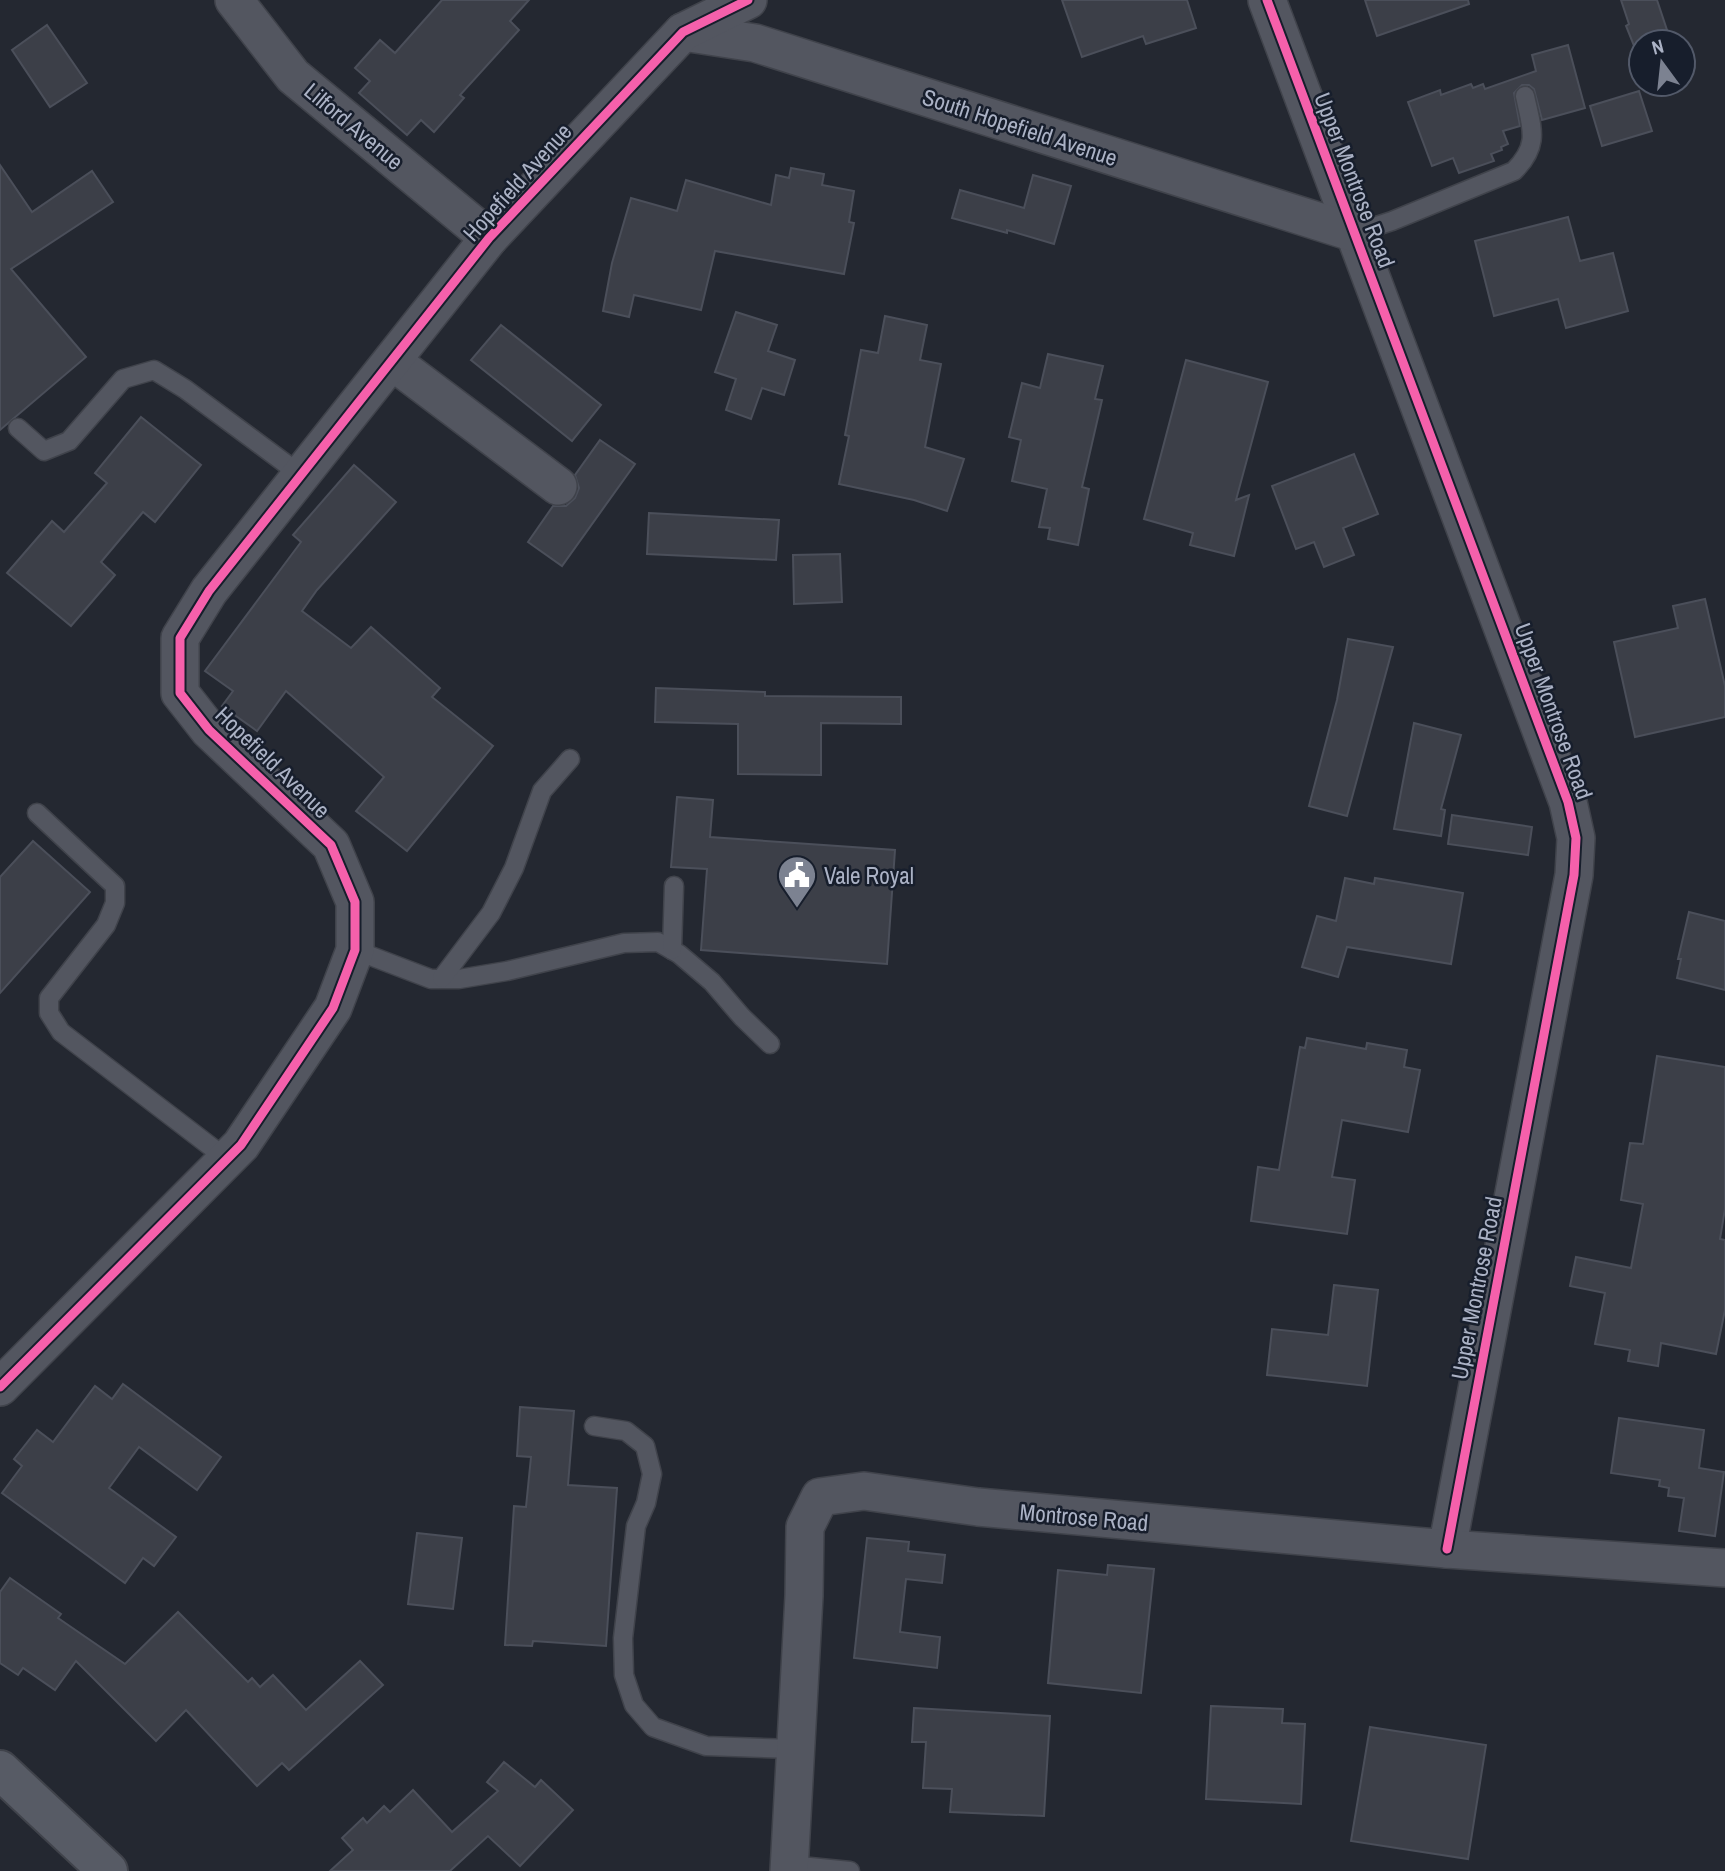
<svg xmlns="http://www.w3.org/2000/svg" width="1725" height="1871" font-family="'Archivo Narrow',sans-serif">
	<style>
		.building { fill: #3c3f48; stroke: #4b4f5a; stroke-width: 2 }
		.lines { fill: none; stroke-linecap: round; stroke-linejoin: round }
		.service-casing { stroke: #40434b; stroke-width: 21 }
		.minor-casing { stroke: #40434b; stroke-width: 40 }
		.secondary-casing { stroke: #40434b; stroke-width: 42 }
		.service { stroke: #535660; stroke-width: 18 }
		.minor { stroke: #535660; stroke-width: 37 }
		.secondary { stroke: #575b65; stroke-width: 38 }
		.cycleway-casing { stroke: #171e2c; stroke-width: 13 }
		.cycleway { stroke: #f560ab; stroke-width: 9 }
		.labels { text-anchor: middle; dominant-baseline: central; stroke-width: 5; stroke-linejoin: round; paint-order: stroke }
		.street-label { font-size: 23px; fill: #abb2c5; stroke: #171e2c }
		.poi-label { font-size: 23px; fill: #abb2c5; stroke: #171e2c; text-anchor: start }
	</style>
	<rect width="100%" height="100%" fill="#242831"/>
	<!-- building -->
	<g class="building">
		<path d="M442,0H529L510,21L519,30L460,95L464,98L434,132L421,120L407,135L359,93L370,81L355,68L380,40L395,53Z"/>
		<path d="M1062,0H1187L1196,28L1146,44L1143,36L1082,57Z"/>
		<path d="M1365,0H1468L1469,4L1377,36Z"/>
		<path d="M1621,0H1657L1671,42H1641V63L1626,26L1629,24Z"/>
		<path d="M47,25L87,83L50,107L12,50Z"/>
		<path d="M1568,45L1585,108L1542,120L1534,89L1529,85H1522L1514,93L1520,126L1503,131L1508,144L1501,147L1502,150L1491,154L1494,161L1459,173L1453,158L1432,166L1408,102L1440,90L1441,95L1471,84L1473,88L1483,84L1485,89L1536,71L1532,55Z"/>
		<path d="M1639,91L1652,131L1602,146L1590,106Z"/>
		<path d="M0,165L32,212L92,171L113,202L11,269L86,357L0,430Z"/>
		<path d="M791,168L824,174L822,185L854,191L849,222L854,223L844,274L715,251L701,310L634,295L629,317L603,311L612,263L631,198L677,211L686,180L771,205L776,175L789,178Z"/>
		<path d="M1033,175L1071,186L1054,244L1007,230V233L952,218L960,190L1024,208Z"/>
		<path d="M1568,217L1580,261L1613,253L1628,311L1566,328L1558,299L1494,316L1475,241Z"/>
		<path d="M736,312L777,325L768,351L795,360L784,395L762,388L751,419L726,410L736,379L715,372Z"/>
		<path d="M885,316L927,325L920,360L941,364L925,447L964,459L947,511L914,500L839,484L849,436L845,435L861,350L878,353Z"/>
		<path d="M501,325L601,405L572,441L471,360Z"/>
		<path d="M1048,354L1103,366L1095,399L1102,400L1082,487L1089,489L1078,545L1048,539L1050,528L1039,527L1047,489L1012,481L1021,440L1009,437L1022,383L1040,388Z"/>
		<path d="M1186,360L1268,382L1236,500L1249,495L1234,556L1190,545L1193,533L1144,519Z"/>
		<path d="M141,417L201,465L155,522L143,512L101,562L115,575L71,626L7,573L52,521L64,532L107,483L95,473Z"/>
		<path d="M600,440L635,464L562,566L528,542L553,506H566L575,498L579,488L575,475Z"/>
		<path d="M1354,454L1378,514L1343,528L1354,555L1324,567L1314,542L1296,549L1272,486Z"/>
		<path d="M354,465L396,502L317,590L302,611L351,648L371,627L440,688L432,697L493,746L407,851L356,811L384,777L286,691L257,731L222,706L233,691L205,671L301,542L293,535Z"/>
		<path d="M649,513L779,520L776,560L647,554Z"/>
		<path d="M840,554L842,602L794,604L793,555Z"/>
		<path d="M1705,599L1725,686V717L1635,737L1614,642L1678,628L1673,606Z"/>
		<path d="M1348,639L1393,647L1347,816L1309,806L1337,700Z"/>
		<path d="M656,688L765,692V696L901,697V724L821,723V775L738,774V724L655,722Z"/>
		<path d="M1414,723L1461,735L1441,809L1445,810L1441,836L1394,829Z"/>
		<path d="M677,797L713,800L710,837L895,850L887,964L701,950L707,869L671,867Z"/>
		<path d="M1452,815L1532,827L1528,855L1448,844Z"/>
		<path d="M33,841L90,892L0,993V877Z"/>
		<path d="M1345,878L1374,884L1375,878L1463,893L1451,964L1347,947L1338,977L1302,967L1317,916L1336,921Z"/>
		<path d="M1689,912L1725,921V990L1677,978L1681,959H1678Z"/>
		<path d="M1307,1038L1366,1049L1367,1043L1407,1050L1404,1067L1420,1070L1408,1132L1342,1120L1332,1177L1355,1180L1347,1234L1251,1221L1258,1167L1279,1170L1300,1047L1305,1048Z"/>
		<path d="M1657,1056L1725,1067V1209L1720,1239L1725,1240V1310L1716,1354L1661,1343L1658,1366L1628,1361L1630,1350L1595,1344L1605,1293L1570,1286L1576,1257L1631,1268L1643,1204L1621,1200L1630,1143L1643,1144Z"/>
		<path d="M1334,1285L1378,1290L1367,1386L1267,1375L1272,1329L1328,1335Z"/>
		<path d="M123,1384L221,1457L197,1490L139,1447L109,1488L176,1537L154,1566L143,1558L125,1583L2,1493L22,1466L14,1459L37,1430L53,1442L95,1386L112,1399Z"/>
		<path d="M520,1407L574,1411L568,1485L617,1488L606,1646L533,1641L532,1646L505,1645L514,1506L526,1507L531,1457L517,1456Z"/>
		<path d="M1619,1418L1704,1430L1699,1468L1724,1472L1715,1536L1679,1531L1684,1498L1668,1496L1669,1488L1659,1486L1660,1480L1611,1473Z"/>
		<path d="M417,1533L462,1538L453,1609L408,1604Z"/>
		<path d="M867,1538L909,1542L908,1551L945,1555L942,1583L906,1579L900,1632L940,1637L937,1668L854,1658Z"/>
		<path d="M1108,1565L1154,1569L1141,1693L1048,1683L1058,1570L1107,1575Z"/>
		<path d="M10,1578L61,1614L58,1618L125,1664L178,1612L248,1682L252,1678L260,1687L273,1675L306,1710L360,1661L383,1685L289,1770L282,1763L257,1786L186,1710L156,1741L76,1661L55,1690L23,1668L18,1675L0,1663V1592Z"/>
		<path d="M1211,1706L1283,1709L1282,1723L1305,1724L1301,1804L1206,1799Z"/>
		<path d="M914,1708L1050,1716L1044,1816L950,1812L952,1789L923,1788L926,1742H912Z"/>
		<path d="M1370,1727L1486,1745L1468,1859L1351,1841Z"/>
		<path d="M504,1762L535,1787L541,1780L573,1810L520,1866L488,1836L450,1871H330L353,1850L342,1838L363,1818L367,1823L384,1806L390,1812L413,1790L452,1832L498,1791L487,1782Z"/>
	</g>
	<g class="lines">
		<!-- service casing -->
		<g class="service-casing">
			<g id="service">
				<path d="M1355,233L1392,221L1514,171C1540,145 1532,129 1525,96"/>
				<path d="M18,428L44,451L69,441L123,379L154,370L185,389L301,475"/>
				<path d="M37,813L115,886V903L106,925L49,998V1013L61,1032L227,1159"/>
				<path d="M355,950L431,979H459L507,971L624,943L658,942L679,954L712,982L742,1017L770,1044"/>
				<path d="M672,950L674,886"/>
				<path d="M442,978L491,913L514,868L542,791L570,759"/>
				<path d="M594,1426L626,1431L645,1446L652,1474L646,1503L636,1526L623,1638L624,1675L634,1705L653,1727L706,1746L795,1749"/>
				<path d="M790,1865L850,1871"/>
			</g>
		</g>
		<!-- minor casing -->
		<g class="minor-casing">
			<g id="minor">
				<path d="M234,0L293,76L489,238"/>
				<path d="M1267,0L1568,802L1576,838L1574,875L1447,1549"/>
				<path d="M683,32L755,43L1355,233"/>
				<path d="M392,361L558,486"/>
				<path d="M0,1387L241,1145L333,1008L355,950V902L331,845L209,730L180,693V638L209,591L489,238L683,32L748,0"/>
				<path d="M789,1871L804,1596L805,1527L820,1497L864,1491L978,1507L1447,1549L1725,1568"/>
			</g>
		</g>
		<!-- secondary casing -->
		<g class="secondary-casing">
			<path id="secondary" d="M0,1770L108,1871"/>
		</g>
		<!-- service -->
		<use href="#service" class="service"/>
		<!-- minor -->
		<use href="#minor" class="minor"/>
		<!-- secondary -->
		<use href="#secondary" class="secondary"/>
		<!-- cycleway casing -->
		<g class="cycleway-casing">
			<g id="cycleway">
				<path d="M1267,0L1568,802L1576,838L1574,875L1447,1549"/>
				<path d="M0,1387L241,1145L333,1008L355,950V902L331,845L209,730L180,693V638L209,591L489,238L683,32L748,0"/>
			</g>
		</g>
		<!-- cycleway -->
		<use href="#cycleway" class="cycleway"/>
	</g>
	<!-- icons -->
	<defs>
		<g id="civic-pin" transform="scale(2.0125)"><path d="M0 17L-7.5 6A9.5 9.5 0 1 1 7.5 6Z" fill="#7c8291" stroke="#171e2c"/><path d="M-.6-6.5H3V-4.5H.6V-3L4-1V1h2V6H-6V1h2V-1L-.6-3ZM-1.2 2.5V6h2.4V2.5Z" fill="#fff"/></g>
	</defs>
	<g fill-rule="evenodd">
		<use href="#civic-pin" x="797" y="875"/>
	</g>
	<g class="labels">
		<!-- street labels -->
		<g class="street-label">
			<text transform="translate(354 126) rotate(40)">Lilford Avenue</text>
			<text transform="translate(1020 127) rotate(18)">South Hopefield Avenue</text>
			<text transform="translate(1355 180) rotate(69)">Upper Montrose Road</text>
			<text transform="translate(517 182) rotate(-48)">Hopefield Avenue</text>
			<text transform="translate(1554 711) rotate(70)">Upper Montrose Road</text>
			<text transform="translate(273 762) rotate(44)">Hopefield Avenue</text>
			<text transform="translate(1476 1288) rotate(-79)">Upper Montrose Road</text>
			<text transform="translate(1084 1517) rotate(5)">Montrose Road</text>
		</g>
		<!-- poi labels -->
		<g class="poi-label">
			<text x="824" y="875">Vale Royal</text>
		</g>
	</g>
	<!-- north arrow -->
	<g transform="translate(1662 63) rotate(345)"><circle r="33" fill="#171e2c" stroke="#525969" stroke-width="2"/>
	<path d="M0-5L12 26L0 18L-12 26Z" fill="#7c8291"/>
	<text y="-10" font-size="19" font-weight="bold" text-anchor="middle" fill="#abb2c5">N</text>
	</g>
</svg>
